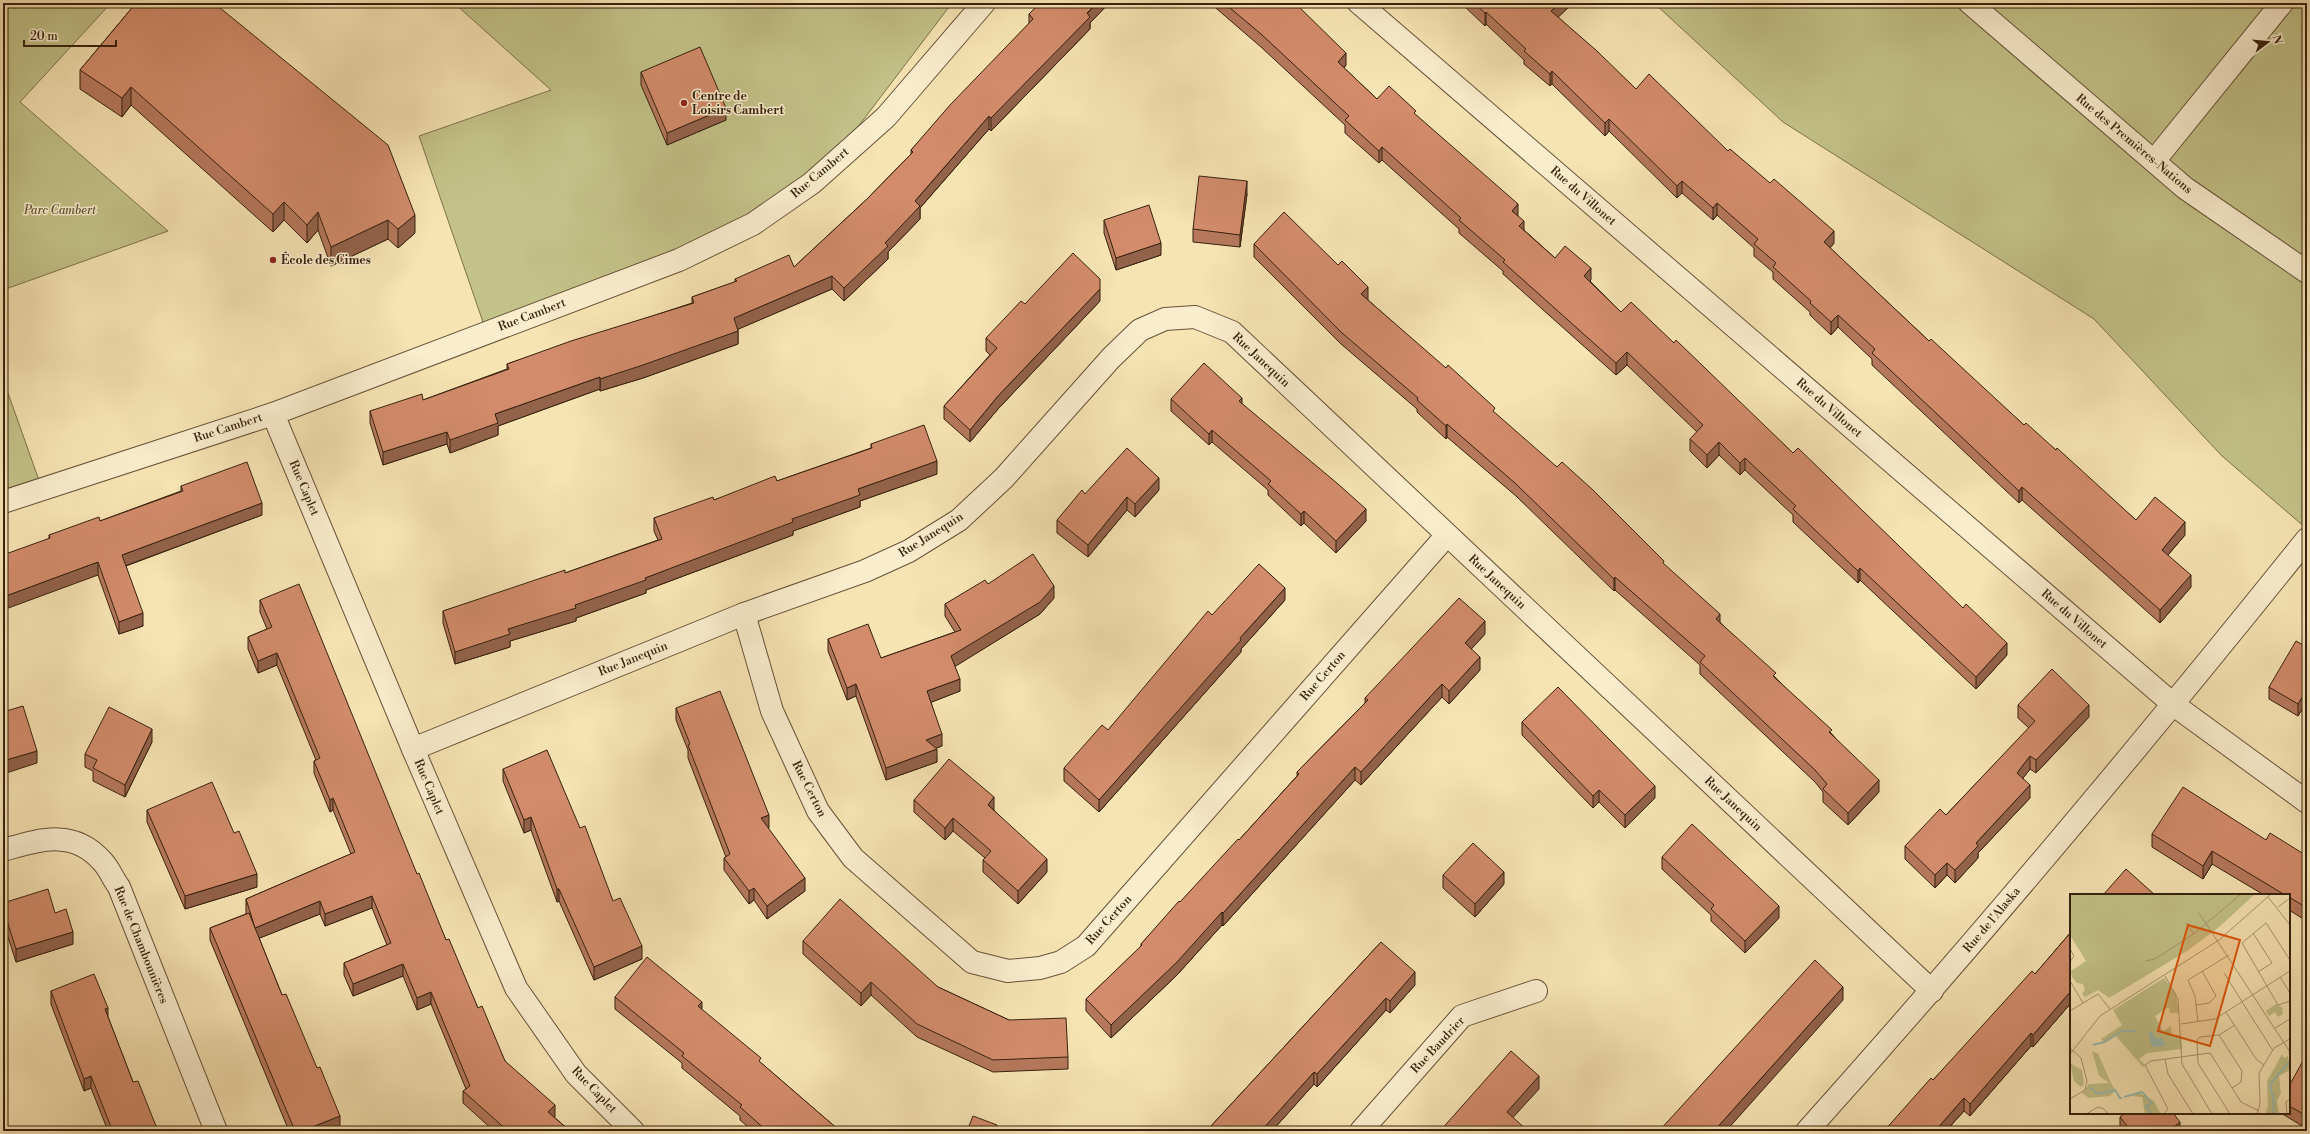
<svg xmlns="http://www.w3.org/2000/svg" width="2310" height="1134" font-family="'Libre Bodoni',serif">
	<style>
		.green { fill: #c3c288; stroke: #7d724b }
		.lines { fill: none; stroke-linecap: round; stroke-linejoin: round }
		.street-casing { stroke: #675237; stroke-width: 24 }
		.street { stroke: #faedce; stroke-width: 22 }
		.wall { fill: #b5785c; stroke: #37210e }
		.shaded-wall { fill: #93624b; stroke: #37210e }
		.building { fill: #d28c6b; stroke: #37210e }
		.poi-dot { fill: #8f2418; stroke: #faedce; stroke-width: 1.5 }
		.labels { text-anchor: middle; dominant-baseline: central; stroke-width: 3; stroke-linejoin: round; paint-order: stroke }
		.poi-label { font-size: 12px; font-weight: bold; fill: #37210e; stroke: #faedce; text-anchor: start }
		.street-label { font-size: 12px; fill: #37210e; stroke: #faedce }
		.park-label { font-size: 12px; font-style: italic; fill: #615133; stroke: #faedce }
		.inset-river { fill: none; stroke: #9ebeb2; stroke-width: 2 }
		.inset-road { fill: none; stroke: #aa9671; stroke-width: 1 }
		.view { fill: #df560c; fill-opacity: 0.15; stroke: #df560c; stroke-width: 2 }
		.inset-edge { fill: none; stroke: #37210e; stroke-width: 2 }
	</style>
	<rect width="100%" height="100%" fill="#f7e4b3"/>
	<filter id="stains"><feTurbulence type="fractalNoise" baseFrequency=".005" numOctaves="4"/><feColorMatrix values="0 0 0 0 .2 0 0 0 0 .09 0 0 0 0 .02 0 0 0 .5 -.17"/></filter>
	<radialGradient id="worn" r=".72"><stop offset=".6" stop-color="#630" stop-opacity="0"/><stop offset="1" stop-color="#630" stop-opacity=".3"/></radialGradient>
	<!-- green -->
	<g class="green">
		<path d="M3,3H111L20,102L168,231L3,290Z"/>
		<path d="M454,3H952L845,144L764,211L664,261L485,328L419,136L551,90Z"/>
		<path d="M1654,3H2307V529L2222,456L2094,319L1783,122Z"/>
		<path d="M3,379L41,486L3,499Z"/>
	</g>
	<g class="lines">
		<!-- street casing -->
		<g class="street-casing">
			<g id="street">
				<path d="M1359,3L2174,705L2307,802"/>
				<path d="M1970,3L2185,188L2307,272"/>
				<path d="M2154,161L2282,3"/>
				<path d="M273,414L413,749L516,988L576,1074L633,1131"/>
				<path d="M3,502L273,414L679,260L753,224L812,183L886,117L984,3"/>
				<path d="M744,614L772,711L818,811L853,858L972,962L1008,971L1040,968L1061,962L1086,946L1447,535"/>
				<path d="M413,749L744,614L865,571L909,551L959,520L1004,478L1111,358L1140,330L1165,319L1195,317L1232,332L1932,991"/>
				<path d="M3,850C39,840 73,828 102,861C109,868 113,879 119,887L216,1131"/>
				<path d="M1361,1131L1462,1016L1536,991"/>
				<path d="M1807,1131C1979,939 2145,741 2307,539"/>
			</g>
		</g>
		<!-- street -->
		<use href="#street" class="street"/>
	</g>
	<!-- wall -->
	<g class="wall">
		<path d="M136,3L415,233L398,248L388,239L331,266L318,230L307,243L284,220L273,232L131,105L122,117L80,89V70Z"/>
		<path d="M1040,3H1109L1090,23V29L991,131L989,129L920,208V219L888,252V259L844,301L832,289L738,329V344L643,378L600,391V389L498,426V435L450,453L447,444L383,465L370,423V411L423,400L507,369V364L692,303V297L735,282V279L794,267L867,199L911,154V150L1029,24V14Z"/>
		<path d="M1210,3H1295L1346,65L1344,68L1377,99L1416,115L1518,216L1524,230L1555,258L1591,280L1590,281L1621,312L1674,343L1793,453L2007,655L1976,689L1860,580L1858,583L1793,522V515L1745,470L1740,475L1719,455L1707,468L1690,451V439L1697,432L1627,365L1616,375L1503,274V271L1459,233V229L1382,160L1379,163L1345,133V125L1261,47Z"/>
		<path d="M1461,3H1573L1558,17L1636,89L1728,151L1834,243L1830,248L1929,341L2024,425L2056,450L2136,520L2185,535L2168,555L2191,587L2160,623L2022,500L2019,503L1872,365V359L1838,327L1831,335L1810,315V312L1773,279V272L1754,256V248L1717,215L1713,220L1682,193L1677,198L1609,131L1605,136L1552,84L1550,86L1524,64V60L1486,24L1485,26Z"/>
		<path d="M641,72L726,120L667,145L641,85Z"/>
		<path d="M1247,194L1240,247L1193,242V229Z"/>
		<path d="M1104,220L1161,255L1116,270L1104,233Z"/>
		<path d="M1254,244L1368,300L1664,565L1720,622L1832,734L1879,792L1848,825L1823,802V792L1815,782L1700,674V665L1615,590L1614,591L1516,496L1447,437L1446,439L1417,412V409L1341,344L1254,257Z"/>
		<path d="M1100,301L998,409L970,442L944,419V406L990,355L986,351V338L1025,304Z"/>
		<path d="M1171,399L1242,404L1366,521L1336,553L1304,523L1301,526L1268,495V490L1212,442L1209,445L1171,411Z"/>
		<path d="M871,444L937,474L860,501V507L793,531V535L646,590V593L576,618V621L510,641V647L455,664L443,623V611L565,573L658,540L654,531V518L777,481L871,448Z"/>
		<path d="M181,486L262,515L126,566L143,626L119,634L98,575L49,538V535L100,521L181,491Z"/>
		<path d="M1159,490L1135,517L1127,510L1088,557L1057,533V520L1085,494Z"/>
		<path d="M988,584L1054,598L1040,614L955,666L960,691L931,702L942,746L936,748L937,762L886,780L856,696L847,700L828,651V639L881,658L955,632L945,616V604Z"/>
		<path d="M260,600L417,874L446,940L478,1008L505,1061L555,1117H554L570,1131H494L463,1103V1091L466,1089L431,1004L417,1010L403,976L353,996L344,975V963L387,945L372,908L325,926L320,914L259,938L282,995L340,1128L333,1131H289L210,940V928L246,914V899L351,854L333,810L330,812L314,773V761L316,760L277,665L258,673L248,649V637L267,629L260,612Z"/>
		<path d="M1285,600L1241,649V652L1099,812L1064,781V768L1108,730L1212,615Z"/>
		<path d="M1485,634L1471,649L1480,670L1449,704L1442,697L1361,785L1355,780L1223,926L1222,925L1177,975L1111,1038L1086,1011V999L1141,947V944L1239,840L1297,776V772L1365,703V698Z"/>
		<path d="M2307,647V708L2304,706L2298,716L2269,699V687Z"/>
		<path d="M2018,705L2089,717L2036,773L2030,769L2023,778L2030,798L1978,853V858L1955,883L1947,875L1935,888L1905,859V846L1946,815L2029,728L2018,718Z"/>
		<path d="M676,708L769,828H768L805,891L767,919L754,900L749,904L724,870V858L726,857L688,758V750L676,720Z"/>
		<path d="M1522,722L1655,798L1625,828L1599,802L1593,808L1522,735Z"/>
		<path d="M152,742L125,797L93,781V771L85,767V754Z"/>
		<path d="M503,769L580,828L613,901L642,959L594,980L559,901L557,902L531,830L524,833L503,781Z"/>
		<path d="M914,800L994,810L1047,872L1018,904L983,872V860L985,858L953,831L945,840L914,812Z"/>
		<path d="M147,810L257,887L185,909L147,822Z"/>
		<path d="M2152,834L2266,840L2307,856V930L2305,929V920L2289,910V895H2264L2212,864L2203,879L2152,847Z"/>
		<path d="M1662,857L1779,918L1745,953L1711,921V915L1662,869Z"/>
		<path d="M1443,875L1504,884L1475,917L1443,888Z"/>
		<path d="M3,903L55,913L73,944L16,962L3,921Z"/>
		<path d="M2071,932V1003L2033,1047L2031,1046L1970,1116L1964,1111L1946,1131H1884L1933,1080L2035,974Z"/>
		<path d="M803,941L938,987L1009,1020L1068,1057V1069L993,1072L917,1037L871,995L861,1006L803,954Z"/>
		<path d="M1381,942L1415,985L1390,1013L1386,1010L1317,1087L1314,1084L1272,1131H1211V1126Z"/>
		<path d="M51,991L108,1017L133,1082L158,1131H108L91,1088L84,1091L51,1004Z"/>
		<path d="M615,997L702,1010L761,1063L840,1131H753L740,1120V1116L682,1068V1063L615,1009Z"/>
		<path d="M2307,1060V1129L2281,1113H2289V1086Z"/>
		<path d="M2174,1114L2180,1131H2121L2120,1130V1117Z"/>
	</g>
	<!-- shaded-wall -->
	<g class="shaded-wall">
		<path d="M1097,3H1109L1090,23V29L991,131V118Z"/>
		<path d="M1560,3H1573L1551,24V11Z"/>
		<path d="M1486,12V24L1485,26V13Z"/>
		<path d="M1346,53V65L1338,74V62Z"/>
		<path d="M1552,71V84L1550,86V74Z"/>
		<path d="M131,87V105L122,117V98Z"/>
		<path d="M726,108V120L667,145V133Z"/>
		<path d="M989,116V129L920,208V219L888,252V259L844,301V288L885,243L915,201Z"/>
		<path d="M1609,119V131L1605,136V123Z"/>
		<path d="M1382,147V160L1379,163V151Z"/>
		<path d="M1247,181V194L1240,247V235Z"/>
		<path d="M1682,181V193L1677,198V186Z"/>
		<path d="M284,202V220L273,232V214Z"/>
		<path d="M1717,203V215L1713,220V208Z"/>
		<path d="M1518,204V217L1512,211Z"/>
		<path d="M318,212V230L307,243V225Z"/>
		<path d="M415,215V233L398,248V229Z"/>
		<path d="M388,220V239L331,266V247Z"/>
		<path d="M1524,221V234L1519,226Z"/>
		<path d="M1834,231V243L1824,255V242Z"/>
		<path d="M1161,243V255L1116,270V258Z"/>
		<path d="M1591,268V280L1584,288V276Z"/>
		<path d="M832,276V289L734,331V318Z"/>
		<path d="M1368,287V300L1361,294Z"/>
		<path d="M1100,289V301L998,409L970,442V430L998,396Z"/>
		<path d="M1838,315V327L1831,335V322Z"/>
		<path d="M738,331V344L643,378L600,391V379Z"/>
		<path d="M1627,352V365L1616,375V363Z"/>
		<path d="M600,377V389L498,426V435L450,453V440L495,414Z"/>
		<path d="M1242,398V410L1239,401Z"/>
		<path d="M1447,424V437L1446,439V426Z"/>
		<path d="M1212,430V442L1209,445V434Z"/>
		<path d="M447,432V444L383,465V452Z"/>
		<path d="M1719,442V455L1707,468V455Z"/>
		<path d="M1745,458V470L1740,475V463Z"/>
		<path d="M937,461V474L860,501V507L793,531V535L646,590V593L576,618V621L510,641V647L455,664V652L508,629L645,578L792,519L858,489Z"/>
		<path d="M1159,478V490L1135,517V504Z"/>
		<path d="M2022,487V500L2019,503V491Z"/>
		<path d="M1127,497V510L1088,557V545Z"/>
		<path d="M262,503V515L122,567V555Z"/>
		<path d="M1366,509V521L1336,553V541Z"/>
		<path d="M1304,511V523L1301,526V514Z"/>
		<path d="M2185,522V535L2162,562V550Z"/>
		<path d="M98,562V575L3,610V597Z"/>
		<path d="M1860,568V580L1858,583V571Z"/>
		<path d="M2191,575V587L2160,623V610Z"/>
		<path d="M1615,577V590L1614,591V579Z"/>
		<path d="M1054,586V598L1040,614L951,669V656Z"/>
		<path d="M1285,588V600L1241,649V652L1099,812V800L1240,638Z"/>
		<path d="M143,613V626L119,634V622Z"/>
		<path d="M1720,614V627L1716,619Z"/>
		<path d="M1485,621V634L1465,656V643Z"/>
		<path d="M2007,643V655L1976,689V677Z"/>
		<path d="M277,653V665L258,673V661Z"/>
		<path d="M1480,657V670L1449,704V691Z"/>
		<path d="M960,679V691L927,704V691Z"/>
		<path d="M856,684V696L847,700V688Z"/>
		<path d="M1442,684V697L1361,785V772Z"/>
		<path d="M2304,694V706L2298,716V704Z"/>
		<path d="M2089,705V717L2036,773V760Z"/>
		<path d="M152,729V742L125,797V785Z"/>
		<path d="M942,734V746L926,752V740Z"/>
		<path d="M937,749V762L886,780V768Z"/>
		<path d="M37,751V763L3,774V761Z"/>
		<path d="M2030,756V769L2017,786V773Z"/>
		<path d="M1355,767V780L1223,926V913Z"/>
		<path d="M1879,780V792L1848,825V813Z"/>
		<path d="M2030,785V798L1978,853V858L1955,883V870L1976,843Z"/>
		<path d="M1655,786V798L1625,828V815Z"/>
		<path d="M1599,790V802L1593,808V796Z"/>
		<path d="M994,797V810L988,805Z"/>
		<path d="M333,798V810L330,812V800Z"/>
		<path d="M769,815V828L761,831V818Z"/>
		<path d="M531,817V830L524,833V820Z"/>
		<path d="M953,818V831L945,840V828Z"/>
		<path d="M2212,851V864L2203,879V866Z"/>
		<path d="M1047,859V872L1018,904V891Z"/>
		<path d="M1947,863V875L1935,888V875Z"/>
		<path d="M1504,872V884L1475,917V904Z"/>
		<path d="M257,874V887L185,909V896Z"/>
		<path d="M805,878V891L767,919V906Z"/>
		<path d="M754,888V900L749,904V891Z"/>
		<path d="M557,889H559V901L557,902Z"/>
		<path d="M372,896V908L325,926V914Z"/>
		<path d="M320,901V914L255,940V928Z"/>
		<path d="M1779,906V918L1745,953V941Z"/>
		<path d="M1222,912V925L1177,975L1111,1038V1025Z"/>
		<path d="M73,932V944L16,962V949Z"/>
		<path d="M642,946V959L594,980V967Z"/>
		<path d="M403,964V976L353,996V984Z"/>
		<path d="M1415,972V985L1390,1013V1001Z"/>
		<path d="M871,982V995L861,1006V993Z"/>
		<path d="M1843,987V1000L1726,1131H1714Z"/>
		<path d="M2071,991V1003L2033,1047V1035Z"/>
		<path d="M431,992V1004L417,1010V998Z"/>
		<path d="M1386,998V1010L1317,1087V1074Z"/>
		<path d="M702,1002V1014L698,1006Z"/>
		<path d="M108,1008V1021L105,1009Z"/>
		<path d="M2031,1033V1046L1970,1116V1104Z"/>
		<path d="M1314,1072V1084L1272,1131H1261Z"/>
		<path d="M91,1076V1088L84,1091V1079Z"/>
		<path d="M1539,1076V1089L1507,1124V1112Z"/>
		<rect x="3" y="1085" width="1" height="12"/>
		<path d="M1964,1098V1111L1946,1131H1935Z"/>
		<path d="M555,1105V1117L548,1124V1112Z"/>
		<path d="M340,1116V1128L333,1131H302Z"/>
		<path d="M2180,1122V1131H2169Z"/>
		<path d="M114,1126V1131H111V1127Z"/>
	</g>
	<!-- building -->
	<g class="building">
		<path d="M136,3H214L388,145L415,215L398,229L388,220L331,247L318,212L307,225L284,202L273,214L131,87L122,98L80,70Z"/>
		<path d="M1040,3H1097L1087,13L1090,17L991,118L989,116L915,201L920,206L885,243L888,246L844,288L832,276L734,318L738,331L643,365L600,379V377L495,414L498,423L450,440L447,432L383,452L370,411L422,394L423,400L509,369L507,364L571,341L694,303L692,297L737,281L735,279L789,255L794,267L867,199L913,152L911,150L950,105L1033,19L1029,14Z"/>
		<path d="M1224,3H1295L1346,53L1338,62L1377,99L1389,86L1416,111L1414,113L1518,204L1512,211L1524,221L1519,226L1555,258L1565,246L1591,268L1584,276L1621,312L1631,302L1674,343L1676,340L1793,453L1798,448L1963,608L1966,604L2007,643L1976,677L1860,568L1858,571L1793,509L1796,506L1745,458L1740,463L1719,442L1707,455L1690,439L1703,425L1627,352L1616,363L1503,262L1505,260L1459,220L1461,218L1382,147L1379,151L1345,120L1349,116L1261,34Z"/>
		<path d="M1474,3H1560L1551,11L1597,51L1636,89L1649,74L1728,151L1730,149L1770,183L1774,179L1834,231L1824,242L1929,341L1931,339L2024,425L2026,423L2056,450L2057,448L2136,520L2155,497L2185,522L2162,550L2191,575L2160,610L2022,487L2019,491L1872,353L1875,349L1838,315L1831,322L1810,303L1811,301L1773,267L1776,263L1754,244L1758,239L1717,203L1713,208L1682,181L1677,186L1609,119L1605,123L1552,71L1550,74L1524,51L1526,49L1486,12L1485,13Z"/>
		<path d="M700,47L726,108L667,133L641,72Z"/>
		<path d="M1199,176L1247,181L1240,235L1193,229Z"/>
		<path d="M1149,205L1161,243L1116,258L1104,220Z"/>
		<path d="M1284,212L1338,265L1342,261L1368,287L1361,294L1446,368L1448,365L1495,408L1493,411L1557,467L1562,462L1593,490L1664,561L1663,563L1720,614L1716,619L1776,673L1773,676L1832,730L1829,732L1879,780L1848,813L1823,789L1827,784L1815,770L1700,662L1705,656L1615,577L1614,579L1516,484L1447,424L1446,426L1417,400L1418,398L1341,332L1254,244Z"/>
		<path d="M1073,253L1100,279V289L998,396L970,430L944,406L997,348L986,338L1021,301L1025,304Z"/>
		<path d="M1204,363L1242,398L1239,401L1338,484L1366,509L1336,541L1304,511L1301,514L1268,484L1271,481L1212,430L1209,434L1171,399Z"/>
		<path d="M924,425L937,461L858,489L860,495L792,519L793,522L645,578L646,580L575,605L576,608L508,629L510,634L455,652L443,611L565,570V573L662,539L654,518L713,497L714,500L775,476L777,481L872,448L871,444Z"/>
		<path d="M1127,448L1159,478L1135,504L1127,497L1088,545L1057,520L1082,490L1085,494Z"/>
		<path d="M247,462L262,503L122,555L143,613L119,622L98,562L3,597V555L50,538L49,535L99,517L100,521L183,491L181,486Z"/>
		<path d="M1033,554L1054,586L1040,602L951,656L960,679L927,691L942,734L926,740L937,749L886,768L856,684L847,688L828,639L868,624L881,658L961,630L945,604L985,580L988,584Z"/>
		<path d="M1259,564L1285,588L1240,638L1241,640L1099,800L1064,768L1102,725L1108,730L1208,611L1212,615Z"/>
		<path d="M299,584L417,874L419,873L446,940L449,939L478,1008L482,1006L505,1061L555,1105L548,1112L570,1131H508L463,1091L470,1086L431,992L417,998L403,964L353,984L344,963L391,943L372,896L325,914L320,901L255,928L246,899L355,852L333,798L330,800L314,761L320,758L277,653L258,661L248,637L272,627L260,600Z"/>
		<path d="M1459,598L1485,621L1465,643L1480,657L1449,691L1442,684L1361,772L1355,767L1223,913L1222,912L1177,962L1111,1025L1086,999L1142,945L1141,944L1179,901L1180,902L1238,839L1239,840L1299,774L1297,772L1368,700L1365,698Z"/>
		<path d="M2296,641L2307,647V695L2304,694L2298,704L2269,687Z"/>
		<path d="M2052,669L2089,705L2036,760L2030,756L2017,773L2030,785L1976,843L1978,846L1955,870L1947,863L1935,875L1905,846L1940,809L1946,815L2035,721L2018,705Z"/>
		<path d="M1558,687L1655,786L1625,815L1599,790L1593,796L1522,722Z"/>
		<path d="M720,691L769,815L761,818L805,878L767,906L754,888L749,891L724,858L730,854L688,745L690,744L676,708Z"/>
		<path d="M23,706L37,751L3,761V712Z"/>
		<path d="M109,707L152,729L125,785L93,768L97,760L85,754Z"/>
		<path d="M547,750L580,828L585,826L613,901L620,898L642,946L594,967L559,889H557L531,817L524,820L503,769Z"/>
		<path d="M949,759L994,797L988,805L1047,859L1018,891L983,860L991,851L953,818L945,828L914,800Z"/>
		<path d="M212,782L234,833L239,831L257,874L185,896L147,810Z"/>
		<path d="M2183,787L2266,840L2270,833L2307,856V908L2289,897V895H2285L2212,851L2203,866L2152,834Z"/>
		<path d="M1692,824L1779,906L1745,941L1711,909L1714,905L1662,857Z"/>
		<path d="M1473,843L1504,872L1475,904L1443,875Z"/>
		<path d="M2126,869L2155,895H2103Z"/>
		<path d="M48,889L55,913L66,909L73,932L16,949L3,908V903Z"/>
		<path d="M840,899L938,987L1009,1020L1066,1018L1068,1057L993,1060L917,1024L871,982L861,993L803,941Z"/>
		<path d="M249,913L282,995L286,994L317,1068L320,1067L340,1116L302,1131H295L210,928Z"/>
		<path d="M2071,932V991L2033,1035L2031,1033L1970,1104L1964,1098L1935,1131H1884L1931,1078L1933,1080L2032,971L2035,974Z"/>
		<path d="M1381,942L1415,972L1390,1001L1386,998L1317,1074L1314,1072L1261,1131H1212L1214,1129L1211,1126Z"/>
		<path d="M647,957L702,1002L698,1006L761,1058L759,1061L840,1131H767L740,1107L742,1105L682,1056L684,1053L615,997Z"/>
		<path d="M1815,960L1843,987L1714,1131H1659Z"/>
		<path d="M94,974L108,1008L105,1009L133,1082L138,1081L158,1131H116L114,1126L111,1127L91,1076L84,1079L51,991Z"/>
		<path d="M1511,1051L1539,1076L1507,1112L1528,1131H1440Z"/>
		<path d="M2304,1059L2307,1060V1116L2289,1106V1086Z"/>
		<path d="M2125,1113H2173L2180,1122L2169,1131H2131L2120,1117Z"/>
		<path d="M973,1116L997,1125L995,1130L998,1131H967Z"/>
	</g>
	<!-- markers -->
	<g class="poi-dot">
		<circle cx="684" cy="103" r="4"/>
		<circle cx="273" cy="260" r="4"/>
	</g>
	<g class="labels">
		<!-- poi labels -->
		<g class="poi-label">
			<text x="692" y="96">Centre de<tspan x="692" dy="14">Loisirs Cambert</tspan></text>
			<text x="281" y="260">École des Cimes</text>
		</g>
		<!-- street labels -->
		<g class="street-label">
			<text transform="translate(2134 144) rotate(40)">Rue des Premières-Nations</text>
			<text transform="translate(820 173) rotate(-40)">Rue Cambert</text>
			<text transform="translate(1583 196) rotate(41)">Rue du Villonet</text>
			<text transform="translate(532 315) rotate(-21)">Rue Cambert</text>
			<text transform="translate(1261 360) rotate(43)">Rue Janequin</text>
			<text transform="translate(1829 408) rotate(41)">Rue du Villonet</text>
			<text transform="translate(228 428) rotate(-18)">Rue Cambert</text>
			<text transform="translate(304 488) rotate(67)">Rue Caplet</text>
			<text transform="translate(931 535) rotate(-32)">Rue Janequin</text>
			<text transform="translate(1497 582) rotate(43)">Rue Janequin</text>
			<text transform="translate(2074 619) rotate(41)">Rue du Villonet</text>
			<text transform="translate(633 659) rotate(-22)">Rue Janequin</text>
			<text transform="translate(1323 676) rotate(-49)">Rue Certon</text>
			<text transform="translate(429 787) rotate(67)">Rue Caplet</text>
			<text transform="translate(809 789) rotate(63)">Rue Certon</text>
			<text transform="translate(1733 804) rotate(43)">Rue Janequin</text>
			<text transform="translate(1109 920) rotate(-48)">Rue Certon</text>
			<text transform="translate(1992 920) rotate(-50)">Rue de l'Alaska</text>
			<text transform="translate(141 945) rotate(68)">Rue de Chambonnières</text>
			<text transform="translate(1438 1045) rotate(-47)">Rue Baudrier</text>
			<text transform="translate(594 1090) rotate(46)">Rue Caplet</text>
		</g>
		<!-- park labels -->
		<g class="park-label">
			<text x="60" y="210">Parc Cambert</text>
		</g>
	</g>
	<!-- overview -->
	<g transform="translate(2070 894)">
		<rect width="220" height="220" fill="#f7e4b3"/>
		<path d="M0,0H185L148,34L117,57L39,104L28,96L15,103L12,100L15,96L13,90L7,89L2,83L1,77L16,67L0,41ZM94,84L106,100L109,119H100L99,113L85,122L93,137L101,132L102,142L111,141L112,155L77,159L69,165L75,171L73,173L46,142L35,149L31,145L52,131L43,116ZM206,110L212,113L213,120L208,123L205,118L199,122L196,117ZM22,157L28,160L45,197L40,202L19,204L12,199L19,190L39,189L29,182ZM212,160L214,164L218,162L220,176L209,182L211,199L207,207L209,220H195L198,213L197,187ZM0,169L12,176L14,190L11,193L4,187ZM67,198L84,207L90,219L75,220L72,203L61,202Z" fill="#c3c288"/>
		<path d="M82,137L85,144H92L96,152L82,153L78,138Z" fill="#9ebeb2"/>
		<path class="inset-river" d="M23,151L34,148L52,137H67M20,193L28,200L45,196L50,204H52M54,203L72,198L82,209L76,212L82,220M203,220L204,209L200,190L220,167"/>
		<path class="inset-road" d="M198,3L220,31M208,13L220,4M129,19L220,158M116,29L124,40M183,39L202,69L188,78M0,55L4,62L0,68M220,66L196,29L172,49L208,111L220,107M76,67L85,65L125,39L171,0M154,79L203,157M95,82L108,105L112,170L142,220M210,83L220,99M0,87L13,109M126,111L139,109L146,102L132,77M0,117L28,100L40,115M156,118L186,165L194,171M128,128L125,102L118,86L159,61M111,130L145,125L220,77M205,134L220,125M149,141L172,177L171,188L162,194M0,154L11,164L17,187L15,196L0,205M0,160L30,122L149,46L201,0M95,165L98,180L123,220M16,220L28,213L34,215L38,220M94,220L98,215L75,171L81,167L140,159L171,208L189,217M160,220L128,169L127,146L130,143L149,141L165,131M187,220L190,210L189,179L204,154L220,145M217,220L216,208L220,205"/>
		<path class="view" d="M118,31L170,46L140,152L88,137Z"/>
		<rect width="220" height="220" class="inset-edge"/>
	</g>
	<!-- margin -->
	<rect width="2310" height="1134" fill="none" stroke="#f7e4b3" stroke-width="16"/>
	<rect x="4" y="4" width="2302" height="1126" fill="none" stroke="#37210e" stroke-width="2"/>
	<rect x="8" y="8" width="2294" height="1118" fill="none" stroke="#37210e"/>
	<!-- north arrow -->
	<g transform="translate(2268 42) rotate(74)" stroke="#faedce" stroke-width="3" paint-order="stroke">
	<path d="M0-3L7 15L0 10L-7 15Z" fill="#37210e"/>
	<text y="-6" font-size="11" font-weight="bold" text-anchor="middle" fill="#37210e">N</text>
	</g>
	<!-- scale -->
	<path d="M24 40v6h92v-6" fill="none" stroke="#37210e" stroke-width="2"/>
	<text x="30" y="40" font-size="12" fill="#37210e" stroke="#faedce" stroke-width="3" paint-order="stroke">20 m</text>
	<rect width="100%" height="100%" filter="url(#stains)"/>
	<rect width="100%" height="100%" fill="url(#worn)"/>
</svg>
